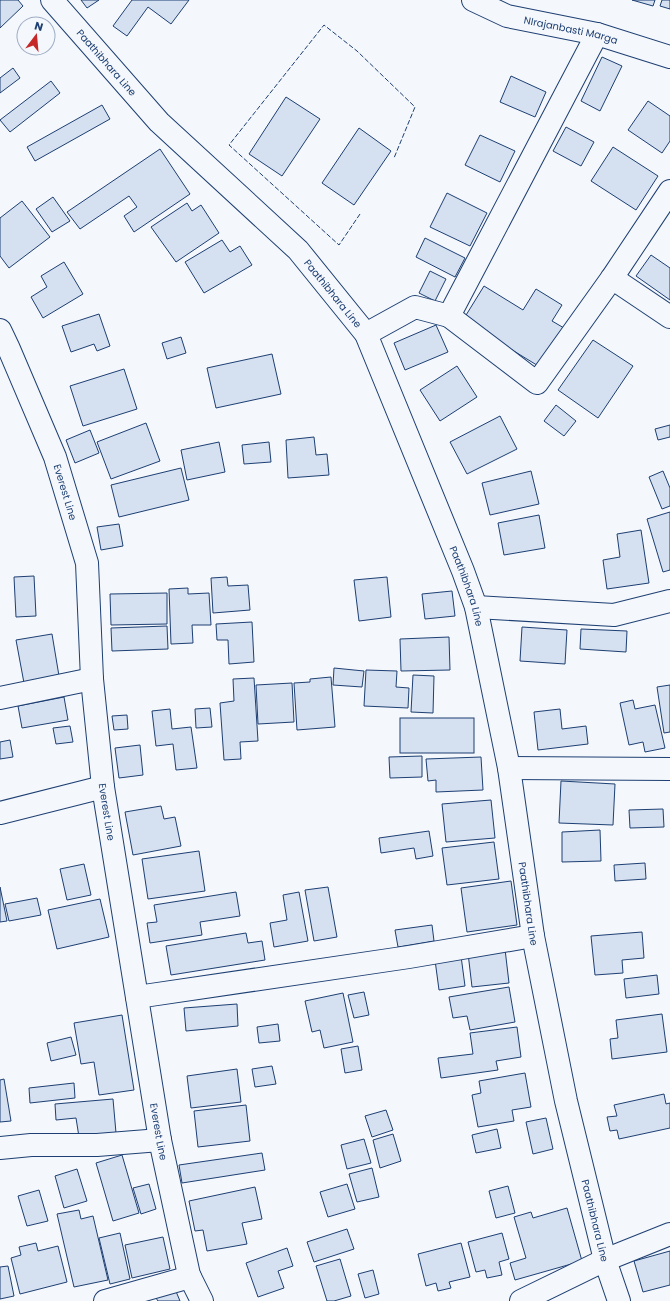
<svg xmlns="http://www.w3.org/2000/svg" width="670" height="1301" font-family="Poppins,sans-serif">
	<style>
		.building { fill: #d5e0f0; stroke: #1d3f73 }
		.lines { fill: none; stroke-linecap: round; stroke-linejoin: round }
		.street-casing { stroke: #1d3f73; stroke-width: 24 }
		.secondary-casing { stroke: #1d3f73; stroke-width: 24 }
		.street { stroke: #f4f7fb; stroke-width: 22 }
		.secondary { stroke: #f4f7fb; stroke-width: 22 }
		.fence { stroke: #1d3f73; stroke-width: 1; stroke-dasharray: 5 2; stroke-linecap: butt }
		.labels { text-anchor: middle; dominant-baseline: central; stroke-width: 3; stroke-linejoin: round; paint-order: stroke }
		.street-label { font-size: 10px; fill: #1d3f73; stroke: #f4f7fb }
	</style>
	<rect width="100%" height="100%" fill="#f4f7fb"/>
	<!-- building -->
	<g class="building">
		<path d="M0,0H18L23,6L0,28Z"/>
		<path d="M81,0H99L87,8Z"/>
		<path d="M132,0H189L171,24L148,7L127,36L113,26Z"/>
		<path d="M632,0H655L653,6Z"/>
		<path d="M662,0H670V9L660,6Z"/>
		<path d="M602,57L622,66L600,111L581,101Z"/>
		<path d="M13,68L20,78L0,93V78Z"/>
		<path d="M511,76L546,92L535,117L500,102Z"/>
		<path d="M51,81L60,93L10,132L0,120Z"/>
		<path d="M286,97L320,119L282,176L249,154Z"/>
		<path d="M648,101L670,116V141L662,153L628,130Z"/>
		<path d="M102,105L110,119L35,161L27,147Z"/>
		<path d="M566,127L594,142L581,166L553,151Z"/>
		<path d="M359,128L391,151L354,205L322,183Z"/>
		<path d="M480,135L515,151L500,182L465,165Z"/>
		<path d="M613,147L658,176L636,210L591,181Z"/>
		<path d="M160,149L190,194L134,232L124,216L137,207L129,196L80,229L67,212Z"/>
		<path d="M447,193L487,213L470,246L430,227Z"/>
		<path d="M53,197L70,221L52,232L36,209Z"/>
		<path d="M22,201L50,237L9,268L0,256V218Z"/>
		<path d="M187,203L192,211L201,205L219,233L176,262L151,227Z"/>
		<path d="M425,238L465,258L455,277L416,257Z"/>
		<path d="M222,240L230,252L240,246L252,265L204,293L185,262Z"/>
		<path d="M651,255L670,268V300L636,276Z"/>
		<path d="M64,262L83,294L43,318L31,297L47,287L41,276Z"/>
		<path d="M430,271L446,279L435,301L419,293Z"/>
		<path d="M484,286L523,310L536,289L562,305L552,321L564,328L540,367L463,320Z"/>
		<path d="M99,314L110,346L97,351L94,344L71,352L62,326Z"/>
		<path d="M436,325L448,352L405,370L394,343Z"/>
		<path d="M181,337L186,353L167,359L162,343Z"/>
		<path d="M593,340L633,366L598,418L558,390Z"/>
		<path d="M272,354L281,394L216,408L207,368Z"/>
		<path d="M457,366L477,397L440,421L420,390Z"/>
		<path d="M124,369L137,409L83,426L70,386Z"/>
		<path d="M556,405L576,421L564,436L544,421Z"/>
		<path d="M500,416L517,449L467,474L450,442Z"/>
		<path d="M146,423L160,461L111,479L97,442Z"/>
		<path d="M670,425V437L658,440L655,429Z"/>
		<path d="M90,430L99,453L75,463L66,440Z"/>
		<path d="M314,437L316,455L327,454L329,475L288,478L286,440Z"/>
		<path d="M219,442L225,472L187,480L181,450Z"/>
		<path d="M269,442L271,462L244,464L242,445Z"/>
		<path d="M181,468L189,500L119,517L111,485Z"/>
		<path d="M531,471L539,504L490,515L482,483Z"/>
		<path d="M663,471L670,488V506L662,509L649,477Z"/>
		<path d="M670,512V570L663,572L647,519Z"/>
		<path d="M539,515L545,548L504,555L498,523Z"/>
		<path d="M119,524L123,546L101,550L97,527Z"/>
		<path d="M641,530L649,583L607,589L603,560L620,557L617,534Z"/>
		<path d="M34,576L36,616L16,617L14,577Z"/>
		<path d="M227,577L228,586L248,585L250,610L213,613L211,578Z"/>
		<path d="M387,577L391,617L359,621L354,580Z"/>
		<path d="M188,588V594L209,593L211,625H192L193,643L171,644L169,589Z"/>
		<path d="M452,591L455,616L425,619L422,594Z"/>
		<path d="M167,593V624L111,625L110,594Z"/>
		<path d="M252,622L254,662L229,664L228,640H217L216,624Z"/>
		<path d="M167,626L168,649L112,651L111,628Z"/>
		<path d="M522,627L567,630L565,664L520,661Z"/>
		<path d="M581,629L627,631L626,652L580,649Z"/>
		<path d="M52,634L59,676L24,683L16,640Z"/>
		<path d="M449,637L450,670L401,671L400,639Z"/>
		<path d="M334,668L364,671L362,687L333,685Z"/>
		<path d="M366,670L397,671L396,687L409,688L408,708L364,706Z"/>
		<path d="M413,675L434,676L433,713L411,712Z"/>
		<path d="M331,677L335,727L297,730L294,683L310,682V679Z"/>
		<path d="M254,678L258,741L240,742L241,759L224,760L220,703L234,701L233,679Z"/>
		<path d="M292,683L294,722L258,724L256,685Z"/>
		<path d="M670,685V732L664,733L657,687Z"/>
		<path d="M64,697L68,720L22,728L18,706Z"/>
		<path d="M633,700L635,709L655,705L665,748L645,752L643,742L629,745L620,703Z"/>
		<path d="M210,708L212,727L196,728L195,709Z"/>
		<path d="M170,709L172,729L191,727L197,768L176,770L173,744L156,746L152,711Z"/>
		<path d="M560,709L562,729L586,726L588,744L538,750L534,712Z"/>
		<path d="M127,715L128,729L114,730L112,716Z"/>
		<rect x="400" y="718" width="74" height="35"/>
		<path d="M70,726L73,742L56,744L53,728Z"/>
		<path d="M10,740L13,757L0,759V742Z"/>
		<path d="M140,745L143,775L119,778L115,748Z"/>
		<path d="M422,756V777L390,778L389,757Z"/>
		<path d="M481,757L483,790L436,792V780L428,781L426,759Z"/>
		<path d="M561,781L615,784L613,825L559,823Z"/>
		<path d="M491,800L495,838L446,842L442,804Z"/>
		<path d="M161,806L164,819L175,817L181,846L133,855L125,812Z"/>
		<path d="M663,809L664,827L630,828L629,810Z"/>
		<path d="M600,830L601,861L562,862V832Z"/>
		<path d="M429,831L433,856L416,859L414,848L381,853L379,838Z"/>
		<path d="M494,842L499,879L447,885L442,848Z"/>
		<path d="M199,851L205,891L148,899L142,859Z"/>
		<path d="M645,863L646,879L615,881L614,865Z"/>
		<path d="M84,864L91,895L67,900L60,869Z"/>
		<path d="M511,881L517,925L467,932L461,888Z"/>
		<path d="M0,887L7,921L0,922Z"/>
		<path d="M328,887L337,937L314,941L305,890Z"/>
		<path d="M236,892L240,916L200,922L202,935L150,943L147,923L157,922L154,905Z"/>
		<path d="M299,892L308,941L274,947L270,923L287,920L283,895Z"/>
		<path d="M37,898L41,915L9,921L5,904Z"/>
		<path d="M100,899L109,937L57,949L48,910Z"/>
		<path d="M432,925L434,941L398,947L395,930Z"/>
		<path d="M642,932L644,958L622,960L623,973L595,975L591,936Z"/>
		<path d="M246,933L248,943L262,941L265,960L171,975L166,946Z"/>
		<path d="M505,949L509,983L472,987L468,953Z"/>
		<path d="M461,956L465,986L439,990L435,960Z"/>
		<path d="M657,975L659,994L626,998L624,979Z"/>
		<path d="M509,987L515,1022L470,1030L467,1016L453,1018L449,997Z"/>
		<path d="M364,992L369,1015L354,1018L348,995Z"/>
		<path d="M343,993L353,1042L324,1048L320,1030L312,1032L305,1001Z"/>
		<path d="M237,1004L238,1026L186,1031L184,1008Z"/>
		<path d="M662,1014L667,1052L612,1059L610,1039L618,1038L616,1020Z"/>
		<path d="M122,1015L134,1090L99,1095L94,1062L81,1064L74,1023Z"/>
		<path d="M278,1024L280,1041L259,1043L257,1027Z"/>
		<path d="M517,1027L521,1057L496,1061L498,1070L441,1078L438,1058L473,1054L470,1033Z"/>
		<path d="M71,1037L76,1055L51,1061L47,1043Z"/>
		<path d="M358,1046L362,1070L345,1073L341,1049Z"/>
		<path d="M272,1066L276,1084L255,1087L252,1069Z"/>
		<path d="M237,1069L241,1102L191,1108L187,1076Z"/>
		<path d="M525,1073L531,1107L512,1110L514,1121L478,1127L472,1095L481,1093L479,1081Z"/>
		<path d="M4,1079L11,1121L0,1122V1080Z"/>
		<path d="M74,1083L75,1098L30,1103L29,1088Z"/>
		<path d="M664,1094L666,1104L670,1103V1128L619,1139L617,1130L610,1131L607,1117L617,1116L614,1105Z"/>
		<path d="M113,1099L116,1133L79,1137L76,1118L56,1120L55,1104Z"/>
		<path d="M246,1105L250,1141L198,1147L194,1111Z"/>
		<path d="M386,1110L393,1130L372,1137L365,1116Z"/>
		<path d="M546,1118L553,1149L533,1154L526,1122Z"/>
		<path d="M497,1129L501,1148L476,1153L472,1135Z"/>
		<path d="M393,1134L401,1161L380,1168L373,1140Z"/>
		<path d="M364,1139L371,1163L347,1169L341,1145Z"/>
		<path d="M262,1153L265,1170L182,1183L179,1165Z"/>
		<path d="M122,1155L139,1213L113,1221L96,1163Z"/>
		<path d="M372,1168L379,1197L357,1202L349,1174Z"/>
		<path d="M77,1169L87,1201L64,1208L55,1176Z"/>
		<path d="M149,1184L156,1209L141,1214L133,1188Z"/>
		<path d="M347,1184L355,1209L328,1217L320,1192Z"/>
		<path d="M508,1186L515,1213L496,1218L489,1191Z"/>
		<path d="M255,1187L262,1219L242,1223L247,1244L207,1251L203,1230L195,1231L189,1201Z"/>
		<path d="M39,1190L48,1221L27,1226L18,1196Z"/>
		<path d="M567,1208L582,1261L515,1280L510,1263L526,1258L514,1217L531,1212L533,1218Z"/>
		<path d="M79,1210L81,1219L93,1216L108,1280L74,1287L57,1214Z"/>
		<path d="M347,1229L354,1249L314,1262L307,1242Z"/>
		<path d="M120,1233L130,1279L110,1284L99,1238Z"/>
		<path d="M502,1233L509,1259L499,1262L502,1275L487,1278L485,1270L476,1272L468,1242Z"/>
		<path d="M163,1237L170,1269L132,1278L125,1245Z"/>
		<path d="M36,1243L38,1251L58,1246L67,1282L20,1294L11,1258L21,1255L19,1247Z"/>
		<path d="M461,1243L470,1277L449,1282L451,1288L438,1291L436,1283L426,1286L418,1254Z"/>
		<path d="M287,1248L293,1266L278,1271L284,1288L258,1297L246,1263Z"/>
		<path d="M670,1251V1285L643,1292L634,1261Z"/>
		<path d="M340,1259L351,1296L334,1301H327L316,1266Z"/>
		<path d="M8,1266L14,1296L0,1299V1267Z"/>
		<path d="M373,1270L379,1294L365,1298L358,1274Z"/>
		<path d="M175,1289L180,1301H158L156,1298Z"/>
	</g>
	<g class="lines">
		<!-- street casing -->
		<g class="street-casing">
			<g id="street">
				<path id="s1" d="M52,0L159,122L298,250L366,334L463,571L476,607L509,768L533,936L566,1101L605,1260L619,1301"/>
				<path d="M612,278L670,317"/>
				<path d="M449,316L537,383L612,278L670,191"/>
				<path id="s2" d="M0,330L9,349L55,457L87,563L92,679L103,787L160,1140L189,1275L202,1301"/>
				<path d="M366,334L415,307L449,316L597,34"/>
				<path d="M476,607L614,615L670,601"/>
				<path d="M0,698L92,679"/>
				<path d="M509,768L670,769"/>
				<path d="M0,813L103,787"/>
				<path d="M137,997L409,957L533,936"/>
				<path d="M0,1148L31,1145H97L160,1140"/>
				<path d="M105,1301L190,1277"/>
				<path d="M521,1301L605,1260L670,1234"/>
			</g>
		</g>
		<!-- secondary casing -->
		<g class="secondary-casing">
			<g id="secondary">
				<path id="s3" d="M473,0L507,16L597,34L670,57"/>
			</g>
		</g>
		<!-- street -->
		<use href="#street" class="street"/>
		<!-- secondary -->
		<use href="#secondary" class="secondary"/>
		<!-- fence -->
		<path class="fence" d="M360,214L339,245L229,145L324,25L357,51L415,107L394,158"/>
	</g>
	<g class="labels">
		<!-- street labels -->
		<g class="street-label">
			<text stroke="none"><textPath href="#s3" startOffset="103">NIrajanbasti Marga</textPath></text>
			<text stroke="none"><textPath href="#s1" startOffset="83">Paathibhara Line</textPath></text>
			<text stroke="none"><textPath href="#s1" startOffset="407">Paathibhara Line</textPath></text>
			<text stroke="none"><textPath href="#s2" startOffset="175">Everest Line</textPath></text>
			<text stroke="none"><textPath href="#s1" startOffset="731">Paathibhara Line</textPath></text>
			<text stroke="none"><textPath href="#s2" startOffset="499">Everest Line</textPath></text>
			<text stroke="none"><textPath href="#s1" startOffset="1055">Paathibhara Line</textPath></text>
			<text stroke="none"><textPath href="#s2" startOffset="823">Everest Line</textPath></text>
			<text stroke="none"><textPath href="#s1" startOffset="1379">Paathibhara Line</textPath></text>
		</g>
	</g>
	<!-- north arrow -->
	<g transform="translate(36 36) rotate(16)"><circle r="19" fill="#f4f7fb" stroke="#9eadc5"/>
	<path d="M0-3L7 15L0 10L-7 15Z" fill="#c62828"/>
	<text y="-6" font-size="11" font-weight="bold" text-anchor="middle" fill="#1d3f73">N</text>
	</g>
</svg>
